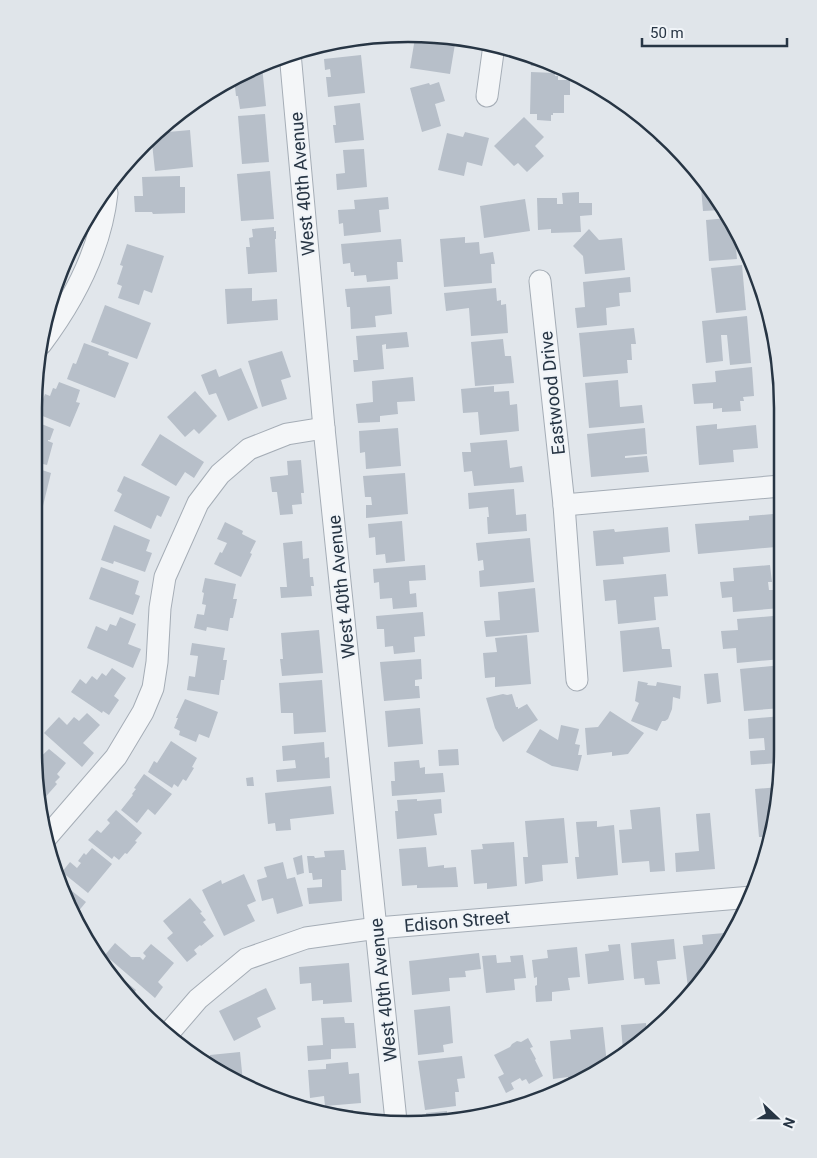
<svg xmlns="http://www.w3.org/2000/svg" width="817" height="1158" font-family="Roboto,sans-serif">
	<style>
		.building { fill: #b7bfc9 }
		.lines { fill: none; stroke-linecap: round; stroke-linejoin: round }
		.minor-casing { stroke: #a5adb6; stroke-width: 23 }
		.minor { stroke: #f4f6f8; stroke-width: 21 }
		.labels { text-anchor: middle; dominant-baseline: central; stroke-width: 4; stroke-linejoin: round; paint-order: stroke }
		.street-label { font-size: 18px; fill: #273544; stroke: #f0f4f8 }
		.rim { fill: none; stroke: #273544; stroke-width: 2.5 }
	</style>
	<rect width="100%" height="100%" fill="#e1e6eb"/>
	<!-- building -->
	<g class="building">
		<path d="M427,35L456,38L450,74L410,68L415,38L426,40Z"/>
		<path d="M355,38L356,47L321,51V46Z"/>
		<path d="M361,55L365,93L328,97L326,77H331L330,69L325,70L324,59Z"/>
		<path d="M530,56L551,63L531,66Z"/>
		<path d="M262,66L266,106L240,109L238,96H236L235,87L229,88V81Z"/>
		<path d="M531,72L555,73V76H558V80H570V95H564V113H553V115H551V121L537,120V114H530Z"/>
		<path d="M439,82L445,101L435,104L441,126L422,132L410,88L429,83L430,85Z"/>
		<path d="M360,103L364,140L335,143L333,125H336L334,106Z"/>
		<path d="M265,114L269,162L242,164L238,116Z"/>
		<path d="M524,117L544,137L535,146L544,156L527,172L518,163L514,166L494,146Z"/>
		<path d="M168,122V132L190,130L193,167L155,171L152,143H148L161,127Z"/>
		<path d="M655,128L668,141L656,142Z"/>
		<path d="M465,132L489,138L482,166L467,162L464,176L438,170L447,133L463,137Z"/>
		<path d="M364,149L367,187L337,190L336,174L345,173L343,150Z"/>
		<path d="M270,171L274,219L241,221L237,174Z"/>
		<path d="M180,176V187H185V213L153,214L152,212H135L134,196H143L142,177Z"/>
		<path d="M700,176L722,210L703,211Z"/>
		<path d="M579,192V203H592V215L580,216L581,232L551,233V229L538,230L537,198H557V204H563L562,193Z"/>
		<path d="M388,197L389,209L379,210L381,232L344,236L343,223L339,224L338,210L355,209L354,200Z"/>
		<path d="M525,199L530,231L484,238L480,206Z"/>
		<path d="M728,218L739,234H735L737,259L709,261L706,220Z"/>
		<path d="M274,227V231H276V239H275L277,272L248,274L246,247H250L249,238L253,237L252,229Z"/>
		<path d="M589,229L599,240L622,238L625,270L585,274L583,256L573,246Z"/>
		<path d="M465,237V243L479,242L480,254L493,252L495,264H491L492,283L444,287L440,239Z"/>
		<path d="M401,239L403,262H397L398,279L367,282L366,275L354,276V272H351L350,263L343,264L341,244Z"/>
		<path d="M127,244L164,256L152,293L144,290L139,305L118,298L122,286L117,284L123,266L120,265Z"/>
		<path d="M742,265L746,310L716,313L711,268Z"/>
		<path d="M630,277L631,292L619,293L620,306L606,308L607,325L577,328L575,308L585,307L583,282Z"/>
		<path d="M390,286L392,314L375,316L376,327L351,329L350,307H347L345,289Z"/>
		<path d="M252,288V301L277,299L278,320L227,324L225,289Z"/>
		<path d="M496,288L497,301L501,300V305L506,304L508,333L471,336L469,308L446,311L444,293Z"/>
		<path d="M105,305L151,323L137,359L91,342Z"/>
		<path d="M747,316L751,363L730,365L727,335H721L723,361L706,363L702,321Z"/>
		<path d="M634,328L636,344H631L632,360H627L628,373L583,377L579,333Z"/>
		<path d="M407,332L409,347L386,349V344L382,345L384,369L354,372L353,360H358L356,336Z"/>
		<path d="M503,339L505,356H511L514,383L475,386L471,342Z"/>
		<path d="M84,343L109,352L108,355L129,363L115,398L67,379L73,363L76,364Z"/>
		<path d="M282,351L291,377L281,380L287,399L262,407L248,361Z"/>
		<path d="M752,367L754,396L743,397L744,401H740L741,411L722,412V408L713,409V403L694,404L692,384L716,382L715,371Z"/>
		<path d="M241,368L258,408L228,421L216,393L209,395L201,375L216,369L219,377Z"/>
		<path d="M413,377L415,401L397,402L398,414L380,416V422L358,423L356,404L373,402L372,381Z"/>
		<path d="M618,380L620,407L642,405L644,423L589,428L585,383Z"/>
		<path d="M59,382L80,390L76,402L80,403L70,427L40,415V407L45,394L50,396L53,388L56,389Z"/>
		<path d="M494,386V392L509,391L510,405L517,404L519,431L480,435L478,412L463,413L461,389Z"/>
		<path d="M195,391L217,416L199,434L194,429L185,437L167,417Z"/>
		<path d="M39,423L54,429L50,440H48V441L53,443L47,465L39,463Z"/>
		<path d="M717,424V429L756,425L758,448L733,450L734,462L699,465L696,426Z"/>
		<path d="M398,428L401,466L366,469L365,452L360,453L359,431Z"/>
		<path d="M645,428L647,454L625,456V458L647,456L649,472L591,477L587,434Z"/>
		<path d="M160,434L204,462L194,478L185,472L176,486L141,465Z"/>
		<path d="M507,440L510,468L522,466L524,482L474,486L472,471L464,472L462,452H471L470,443Z"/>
		<path d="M301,460L304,493H301L302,504L292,505L293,514L280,515L277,492H272L270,477L288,475L287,461Z"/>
		<path d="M39,469L51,473L42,510L38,509Z"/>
		<path d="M405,473L408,514L366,518V505H372L371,497H365L363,476Z"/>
		<path d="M124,476L170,497L161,517L157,515L151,529L114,511L122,494L117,491Z"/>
		<path d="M514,489L516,515L526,514L527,531L488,534L487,517H489L488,507L469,509L468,493Z"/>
		<path d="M773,514L776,547L698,554L695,524L749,520V516Z"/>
		<path d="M402,521L405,561L386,563L385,554L376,555L375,537L369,538L368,524Z"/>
		<path d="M225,522L243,531L242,534L256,541L250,553L252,554L241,577L214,564L220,552L222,553L227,543L217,539Z"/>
		<path d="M114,525L150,540L146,551L152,553L145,572L114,561L113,564L101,560Z"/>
		<path d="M668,527L670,552L623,557L624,564L596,566L593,531L614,529L615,532Z"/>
		<path d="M530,538L534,582L480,587L479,571L484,570L483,560L478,561L476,543Z"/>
		<path d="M302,541L303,559L309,558L310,577H313L314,586H311L312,596L281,598L280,587H287L283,543Z"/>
		<path d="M425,565L426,580L409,581L410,594L416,593L417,607L393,609L392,598L380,599L379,582L374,583L373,569Z"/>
		<path d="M770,565L772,582H768L769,590H773V593H780L781,608L733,612L732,597L722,598L720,582L734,581L733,568Z"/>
		<path d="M101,567L139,581L135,594L140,596L133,615L89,599Z"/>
		<path d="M666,574L668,596L654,597L656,620L618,624L616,600L605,601L603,580Z"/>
		<path d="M205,578L236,584L233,599H237L233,618H230L228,631L207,627L206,631L194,628L197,614L204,615L206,605L202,604L204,593L202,592Z"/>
		<path d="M535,588L539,632L486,637L484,621L500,620L498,592Z"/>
		<path d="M423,612L425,636L414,637L415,652L394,654L393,646L385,647L384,629H377L376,616Z"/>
		<path d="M773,616L776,644L782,643V659L737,663L736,648L723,649L721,631L738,630L737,619Z"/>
		<path d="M120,617L136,624L128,644L141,649L133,668L87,648L96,626L107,631L110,624L116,626Z"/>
		<path d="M659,627L662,649H670L672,667L623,672L620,631Z"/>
		<path d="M319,630L323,673L282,676L280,659H283L281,633Z"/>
		<path d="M527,635L531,684L495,687V677L485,678L483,653L497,652L495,638Z"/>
		<path d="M192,643L225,648L223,660H227L224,680H221L219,695L187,690L189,676L195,677L198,656L190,655Z"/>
		<path d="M421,659L422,679L415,680V686H419L420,698L384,701L380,662Z"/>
		<path d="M782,665V708L744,711L740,669Z"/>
		<path d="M112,668L126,678L114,696L119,700L109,715L103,711L102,713L71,692L80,679L86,684L92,676L97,680L102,673L106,676Z"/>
		<path d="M718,673L721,702L707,704L704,674Z"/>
		<path d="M322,680L326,732L294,734L293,713H281L279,683Z"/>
		<path d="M638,681L648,683L647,685L656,686L657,682L681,686L680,699L673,697L672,709L668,719L665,721H662L657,731L631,721L639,703L635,701Z"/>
		<path d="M503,694L507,695L512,694L516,707H518V709L527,704L538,720L503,742L495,728L486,698Z"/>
		<path d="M185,699L218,712L209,738L199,734L196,742L179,735L180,731L174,728L178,718H176Z"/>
		<path d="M420,708L423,744L388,747L385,711Z"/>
		<path d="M610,711L644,733L628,754L612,756V752L587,755L585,728L598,727Z"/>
		<path d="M87,713L100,725L83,743L94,753L82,767L44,733L59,717L67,725L74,717L79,721Z"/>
		<path d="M782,716V751H776L777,763L751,765L750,751L765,750L764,738L749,739L748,719Z"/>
		<path d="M561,725L579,729L575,744L580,745L578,755H582L578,771L552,766L526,752L540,729L558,740Z"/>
		<path d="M171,741L197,758L192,767L194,768L186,781L183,779L178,787L174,784L172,788L148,772L154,761L157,763Z"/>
		<path d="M324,742L325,758L329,757L330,778L277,782L276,770L296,768L295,760L283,761L282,746Z"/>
		<path d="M49,749L66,763L57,774L60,777L55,782L57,784L42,801L40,799L35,762Z"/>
		<path d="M458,749L459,765L439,766L438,750Z"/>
		<path d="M419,760L420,768L425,767V774L443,773L445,792L392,796L391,781H395L394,762Z"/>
		<path d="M144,774L172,794L155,815L148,809L137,823L121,810L133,795L132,794L136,789L134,788Z"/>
		<path d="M253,777L254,786H247L246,778Z"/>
		<path d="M331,786L334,814L290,819L291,830L276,831L275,823L268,824L265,793Z"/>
		<path d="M780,787L771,846L767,855L766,837H759L755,789Z"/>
		<path d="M417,799V801L441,799L442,813L434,814L437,835L397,839L395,811H398L397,800Z"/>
		<path d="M660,807L665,871L650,872L649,861L622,863L619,830L632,829L630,810Z"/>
		<path d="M116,810L142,833L135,841L137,842L127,854L125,853L119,860L114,856L112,859L88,840L97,830L101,833L110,823L107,820Z"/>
		<path d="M710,813L715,869L676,872L675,853L699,851L696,814Z"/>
		<path d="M564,818L568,863L542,865L543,881L525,884L523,857H528L525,821Z"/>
		<path d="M597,821V827L614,825L618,875L577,879L575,857H579L576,822Z"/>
		<path d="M514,842L517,886L487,889V883L474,884L471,850L483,849L482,844Z"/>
		<path d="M426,847L428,867L444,865V868L456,867L458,887L417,888V885L402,886L399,849Z"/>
		<path d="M92,848L112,864L88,893L62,872L70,862L77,868L81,863L78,861L84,853L86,855Z"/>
		<path d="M344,850L346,870H341L342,901L309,904L307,888L322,887V879L313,880L312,873H309L307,856H314L315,858L325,857L324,851Z"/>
		<path d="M302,855L304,873L297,875L293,858Z"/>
		<path d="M283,862L287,879L295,877L303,906L277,914L273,898L262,901L257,880L267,877L264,867Z"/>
		<path d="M244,874L256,901L247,905L255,921L224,936L202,890L221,880L222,884Z"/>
		<path d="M63,884L86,902L77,913Z"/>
		<path d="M190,898L202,912L200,913L206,920L203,922L214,936L201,946L200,945L194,950L197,954L187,962L167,938L173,933L163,921Z"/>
		<path d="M724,933L726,946L706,977L697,987L688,988L683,946L703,944L702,935Z"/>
		<path d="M674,939L676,959L657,961L660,984L645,985L644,978L634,979L631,943Z"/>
		<path d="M115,943L131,957H140L143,960L146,956L143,953L151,944L174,963L158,982L163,987L155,998L105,955Z"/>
		<path d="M620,944L624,980L588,984L585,954L609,951L608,945Z"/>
		<path d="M577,947L580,977L568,978L570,990L552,992V1001L536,1002L535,986L537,985V977L534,978L532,960L548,958L547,950Z"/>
		<path d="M479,953L481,969L465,971L466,977L449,978L450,991L412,995L409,961Z"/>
		<path d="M496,955L497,963L511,962L510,956L523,955L526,978L514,979L515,990L486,993L482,956Z"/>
		<path d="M349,963L352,1002L323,1004V1000L312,1001L311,983L300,984L299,967Z"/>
		<path d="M125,981L136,990L134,993L144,1001L139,1006L121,985Z"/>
		<path d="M266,988L276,1009L257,1018L261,1027L234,1041L219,1011Z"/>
		<path d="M450,1006L453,1043L443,1045L444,1052L418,1055L414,1010Z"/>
		<path d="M344,1017L345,1023H354L356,1048L331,1049V1059L308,1061L307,1046L323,1045L321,1018Z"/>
		<path d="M646,1023L647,1037L627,1050L623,1051L621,1025Z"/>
		<path d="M603,1027L607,1064L584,1079L568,1080V1077L553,1079L550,1041L571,1039L570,1030Z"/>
		<path d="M528,1038L533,1047L530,1048L536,1059L535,1060L543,1076L529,1084L526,1079L522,1081L520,1078L511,1083L514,1089L506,1093L498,1077L504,1074L494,1055L510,1047L512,1044L517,1041L521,1042Z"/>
		<path d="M240,1052L243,1082L210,1062V1055Z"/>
		<path d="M462,1056L465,1078L457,1079L459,1092H455L456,1106L425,1110L418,1061Z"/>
		<path d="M348,1062L349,1074L359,1073L361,1103L325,1106L324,1096L310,1098L308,1070L326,1069V1064Z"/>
		<path d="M353,1110V1119L329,1113Z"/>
		<path d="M447,1111V1121H427L426,1113Z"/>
	</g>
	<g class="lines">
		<!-- minor casing -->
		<g class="minor-casing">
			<g id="minor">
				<path d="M290,53L324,428L396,1121"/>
				<path d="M487,96L494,45"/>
				<path d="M540,281L564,505L577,680"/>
				<path d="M41,344C74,300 101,248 107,193"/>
				<path d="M564,505L781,486"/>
				<path d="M46,838L116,757L143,712L153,688L157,662L160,608L165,577L198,503L220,474L249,449L287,434L324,428"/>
				<path d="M167,1035L198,999L246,959L306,938L377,928L752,897"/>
			</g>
		</g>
		<!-- minor -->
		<use href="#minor" class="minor"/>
	</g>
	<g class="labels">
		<!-- street labels -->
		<g class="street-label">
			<text transform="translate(302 184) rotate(-95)">West 40th Avenue</text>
			<text transform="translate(552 393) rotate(-96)">Eastwood Drive</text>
			<text transform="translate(341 587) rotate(-96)">West 40th Avenue</text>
			<text transform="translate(457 921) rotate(-5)">Edison Street</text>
			<text transform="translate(383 990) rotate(-96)">West 40th Avenue</text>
		</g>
	</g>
	<!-- crop -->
	<path d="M0 0H817V1158H0ZM408 42H408A366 366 0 0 1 774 408V750A366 366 0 0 1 408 1116H408A366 366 0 0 1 42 750V408A366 366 0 0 1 408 42Z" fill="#e0e5ea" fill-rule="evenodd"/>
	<path class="rim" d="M408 42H408A366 366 0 0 1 774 408V750A366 366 0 0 1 408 1116H408A366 366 0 0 1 42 750V408A366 366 0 0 1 408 42Z"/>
	<!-- north arrow -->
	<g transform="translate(777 1118) rotate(112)" stroke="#f0f4f8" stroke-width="4" paint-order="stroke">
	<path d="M0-4L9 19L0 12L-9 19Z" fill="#273544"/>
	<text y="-8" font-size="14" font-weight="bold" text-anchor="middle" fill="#273544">N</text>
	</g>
	<!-- scale -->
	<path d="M642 38v8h145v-8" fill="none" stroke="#273544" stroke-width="2.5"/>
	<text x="650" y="38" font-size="15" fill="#273544" stroke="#f0f4f8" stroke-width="4" paint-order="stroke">50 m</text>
</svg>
